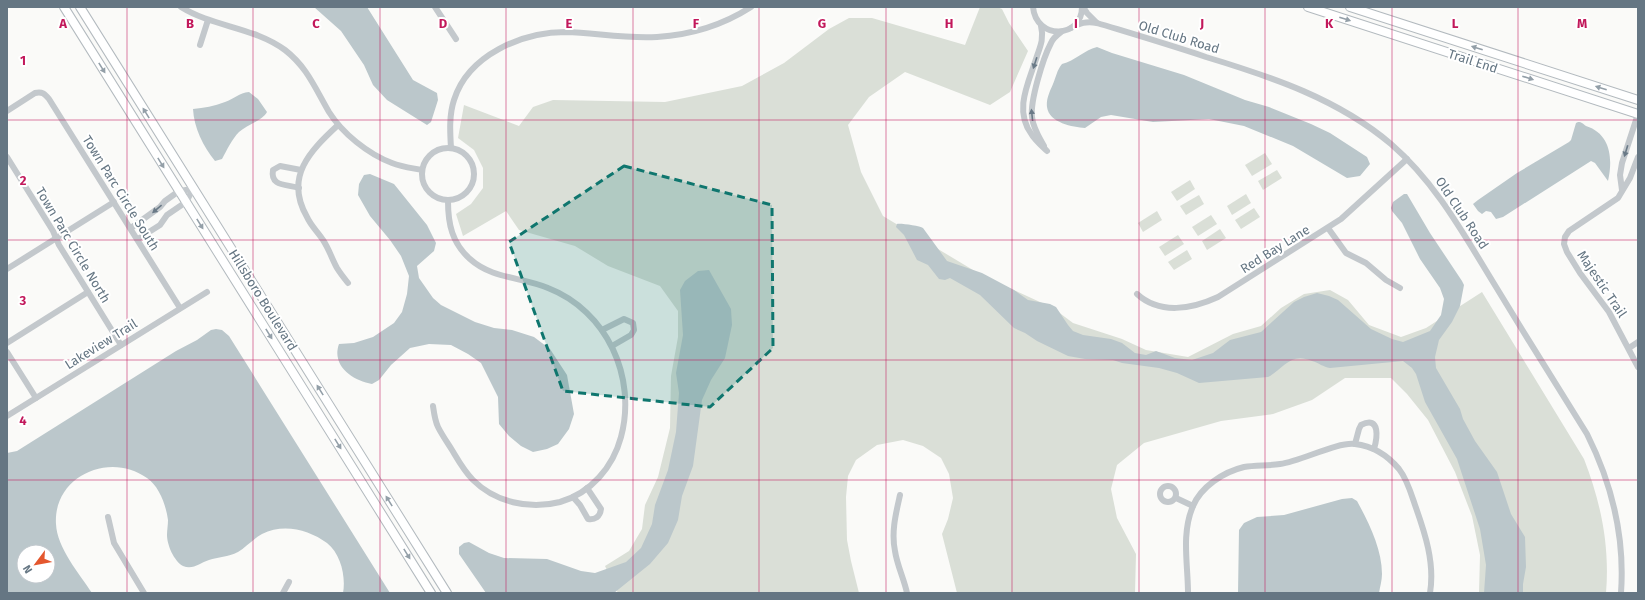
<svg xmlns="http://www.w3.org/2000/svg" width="1645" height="600" font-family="'Fira Sans',sans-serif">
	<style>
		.green { fill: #dadfd7 }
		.water { fill: #bbc7cb; fill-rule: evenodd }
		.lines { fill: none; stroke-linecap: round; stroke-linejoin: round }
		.secondary-casing { stroke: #b3babf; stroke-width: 10 }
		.street { stroke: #c3c8cc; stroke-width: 6 }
		.secondary { stroke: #fff; stroke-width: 8 }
		.oneway { fill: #939fa8 }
		.oneway2 { fill: #6a7a87 }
		.marked { fill: #0f766e; fill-opacity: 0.2; stroke: #0f766e; stroke-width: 3; stroke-dasharray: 8 5; stroke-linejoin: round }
		.grid { fill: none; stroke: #c2185b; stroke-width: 1; stroke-opacity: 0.55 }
		.labels { text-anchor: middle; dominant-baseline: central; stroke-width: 4; stroke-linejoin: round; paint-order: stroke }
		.street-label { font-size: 13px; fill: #657683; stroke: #fff }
		.grid-label { font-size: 13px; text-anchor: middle; font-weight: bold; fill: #c2185b; stroke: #fff; stroke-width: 4; stroke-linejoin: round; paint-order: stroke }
	</style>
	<rect width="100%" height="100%" fill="#fafaf8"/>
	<!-- green -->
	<g class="green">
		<path d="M980,7H997L1002,9L1009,23L1028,51L1010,92L990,105L905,72L869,97L848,125L861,172L883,216L983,276L1053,308L1073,323L1122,339L1146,350L1188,357L1233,334L1261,326L1281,308L1304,294L1330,290L1348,300L1369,325L1401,337L1426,328L1482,292L1584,459C1601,503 1610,546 1606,593H1479L1480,555L1472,516L1455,472L1428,420L1407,394L1391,378H1345L1312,400L1273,414L1221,421L1144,443L1117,465L1111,489L1117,518L1136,554L1135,593H957L942,534L948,519L953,498L949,474L941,458L923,446L903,440L877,445L856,460L848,476L846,497L847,540L851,561L859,593H618L605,566L629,551L642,529L645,505L658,477L670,428L671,376L678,337V311L660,286L608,266L575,246L519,230L506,211L463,236L456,214L471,204L483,188V168L474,150L458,138L464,105L519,126L533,107L553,100L665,102L742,86L784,63L829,29L849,18H872L965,45Z"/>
		<path d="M1265,153L1272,164L1252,176L1245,165Z"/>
		<path d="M1277,170L1282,178L1263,190L1258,181Z"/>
		<path d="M1190,180L1195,189L1177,201L1171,192Z"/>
		<path d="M1246,194L1251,203L1232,215L1227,206Z"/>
		<path d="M1199,195L1204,204L1186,215L1180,206Z"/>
		<path d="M1254,208L1260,217L1241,229L1235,220Z"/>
		<path d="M1157,211L1162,220L1143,232L1138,223Z"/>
		<path d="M1211,215L1217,224L1198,236L1192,227Z"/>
		<path d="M1220,229L1226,238L1207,250L1202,241Z"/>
		<path d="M1178,235L1184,244L1165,256L1159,247Z"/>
		<path d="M1187,250L1192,259L1174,270L1168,262Z"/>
	</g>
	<!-- water -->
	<g class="water">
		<path d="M314,7H367L413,80L437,93L438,100L431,122L427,125L387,100L373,85L364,65L341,31Z"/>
		<path d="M1097,47L1112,53L1184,75L1245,100L1269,107L1311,124L1330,133L1367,157L1370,164L1360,176L1347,178L1293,146L1244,126L1209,119L1153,122L1111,115L1101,117L1085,128C1073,127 1049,123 1047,107C1046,99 1050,91 1053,84C1056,77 1057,70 1062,64C1075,61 1084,50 1097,47Z"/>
		<path d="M249,92L258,99L267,112C263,120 247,125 239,132C232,139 227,150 222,159L215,161C203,146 194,128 193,109C204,108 214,106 225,102C234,99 239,93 249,92Z"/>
		<path d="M1578,122C1582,122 1583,124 1586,126C1611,134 1613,159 1608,181L1595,163L1591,161L1503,217L1496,219L1491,212L1486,211L1482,214L1478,211L1473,204L1478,200L1517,173L1569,142L1571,140L1576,123Z"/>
		<path d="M370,174L394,184L427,225L436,243L434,251L417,266L419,278L433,298L441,305L475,322L494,328L512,330L534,337L550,349L567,375L574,414L569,429L558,444L547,449L533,452L521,446L509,436L499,424L498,397L481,363L468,354L451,345L429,344L410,348L391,365L379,380L372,384C353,381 331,366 339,344L354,343L373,337L394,323L402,312L407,294L409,276L401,256L390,240L370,216L358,195L359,184L364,175Z"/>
		<path d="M1404,194H1407L1430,233L1462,281L1464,285L1460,306L1452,322L1439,340L1435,357L1436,368L1460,409L1463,419L1475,441L1497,472L1511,514L1525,537L1526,567L1523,584V593H1484L1486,565L1480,529L1457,459L1425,402L1416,374L1412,368L1403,361L1330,368C1323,367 1319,363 1312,361C1290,352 1285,368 1268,377L1199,383L1177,373L1159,368L1122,363L1113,360L1085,359L1068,356L1037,341L1025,333L1014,328L980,295L950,278L945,280L939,279L928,265L917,260L904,235L896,227L897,224C900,223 920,226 923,228L947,261L982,273L1014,290L1028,300L1050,304L1056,307L1068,325L1073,331L1083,335L1111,339L1122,343L1135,353L1146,355L1156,351L1175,358L1192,360L1213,353L1230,340L1261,332L1294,302L1304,297L1317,293L1329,296L1338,300L1371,329L1392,339L1403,342L1430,331L1441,315L1444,299L1440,288L1420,259L1402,223L1392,211L1391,208L1393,202Z"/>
		<path d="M709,270L731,309L732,325L725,358L711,380L702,400L693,466L682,496L678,520L668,543L650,564L614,593H486L459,554V547L464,543L469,542L489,553L504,558L547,559L581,571L595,573L626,562L641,548L652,524L655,505L668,470L676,432L679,393L676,373L683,335L680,290L685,281L698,271Z"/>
		<path d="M216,329L222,330L229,336L390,593H343C346,577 341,554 327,543C309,530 284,523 262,534C253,539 246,547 238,552C228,557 218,557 209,560C200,563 193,570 183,566C174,561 167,545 167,535C167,530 168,525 168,520C166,505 159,486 147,478C110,451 53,476 56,524C57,548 79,573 92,593H7V453L17,451L176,351L197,340L211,330ZM24,552H48V576H24Z"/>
		<path d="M1352,498L1357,501C1369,523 1382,549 1382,574C1382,580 1380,587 1379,593H1238L1239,530L1244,523L1257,517L1284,515L1342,499Z"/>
	</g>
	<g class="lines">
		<!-- secondary casing -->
		<g class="secondary-casing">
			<g id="secondary">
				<path d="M64,7L431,593"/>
				<path d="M80,7L447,593"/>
				<path d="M1308,7L1638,114"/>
				<path d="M1350,7L1638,100"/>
			</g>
		</g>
		<!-- street -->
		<g class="street">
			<path d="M181,7C213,27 254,27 285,50C307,67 315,88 329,112C342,133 368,154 392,163C402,167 412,168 422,170"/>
			<path d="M435,7L456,39"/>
			<path d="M1033,7C1036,40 1082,39 1082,7"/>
			<path d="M1083,7L1087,13L1097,23"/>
			<path d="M1041,26C1044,37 1041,45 1037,56C1029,82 1013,110 1032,135C1036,141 1042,146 1047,151"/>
			<path d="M1071,28C1080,23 1086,21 1097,23C1133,34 1170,45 1206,57C1272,77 1338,99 1391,144C1435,182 1463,233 1493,282C1524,333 1555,383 1587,434C1612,484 1625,537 1621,593"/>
			<path d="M200,45L208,20"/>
			<path d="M7,111L35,93C42,91 45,94 49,99L180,308"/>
			<path d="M338,125C310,151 284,177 307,217C311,226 318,232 323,240C329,249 332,259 337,268C340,273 344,278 348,283"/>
			<path d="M1044,146C1039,137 1033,128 1032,117C1030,101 1043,58 1051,43C1053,38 1057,35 1061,32"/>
			<circle cx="448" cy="174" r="26"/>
			<path d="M451,148C450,132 449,115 454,100C468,55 522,32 566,32C596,33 626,39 657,37C689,35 723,25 751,7"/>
			<path d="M7,157L53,231L59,245L121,345"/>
			<path d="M1638,157L1630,178L1618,198L1569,231L1565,237L1564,244L1567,252L1580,273L1609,312L1638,367"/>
			<path d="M299,188C287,184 270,187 273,170L280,166L301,170"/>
			<path d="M1622,190L1620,175L1622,163L1638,114"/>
			<path d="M131,228L160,207L165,201L179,191L193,189"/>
			<path d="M1328,228L1346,253L1366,263L1386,280L1400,288"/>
			<path d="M138,239L160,225L167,215L186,202L193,189"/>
			<path d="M7,269L114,202"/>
			<path d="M1137,294C1160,315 1192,309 1218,297L1341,219L1407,159"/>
			<path d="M602,330L624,319L633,323L634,330L631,335L612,346"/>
			<path d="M7,343L88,292"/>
			<path d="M1629,348L1638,342"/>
			<path d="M7,352L36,398"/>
			<path d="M433,406C434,413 435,421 438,427C442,435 447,442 452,450C458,460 464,471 473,480C495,502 529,510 560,502C591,493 613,467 621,437C637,377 607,311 548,288C522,277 492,279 470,259C452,243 448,224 448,201"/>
			<path d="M7,416L207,292"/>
			<path d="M1355,444L1359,429L1361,425C1381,415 1377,439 1374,449"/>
			<circle cx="1168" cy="494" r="8"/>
			<path d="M900,495C896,513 891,532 895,551C897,565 904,579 907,593"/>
			<path d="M573,497L580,505L588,519C595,520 600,517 601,509L587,488"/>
			<path d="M1176,498L1193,506"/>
			<path d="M108,517L114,543L144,593"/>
			<path d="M283,593L289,582"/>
			<path d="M1188,593C1188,564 1181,534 1193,506C1201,487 1223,472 1244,467C1256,465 1268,466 1280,464C1302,461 1336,442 1355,444C1373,446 1388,456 1399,469C1407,479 1411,493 1415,505C1425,533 1435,563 1430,593"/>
		</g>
		<!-- secondary -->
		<use href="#secondary" class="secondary"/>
	</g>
	<!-- one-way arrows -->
	<defs><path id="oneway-solid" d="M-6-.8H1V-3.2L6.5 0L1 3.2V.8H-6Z"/></defs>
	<g class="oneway">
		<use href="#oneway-solid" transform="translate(1345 19) rotate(18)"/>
		<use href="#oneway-solid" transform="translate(1477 48) rotate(-162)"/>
		<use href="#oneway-solid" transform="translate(102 68) rotate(58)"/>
		<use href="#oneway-solid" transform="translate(1528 78) rotate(18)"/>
		<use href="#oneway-solid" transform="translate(1601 88) rotate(-162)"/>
		<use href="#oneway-solid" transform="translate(146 113) rotate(-122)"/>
		<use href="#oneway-solid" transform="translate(161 163) rotate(58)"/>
		<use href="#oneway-solid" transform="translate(200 224) rotate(58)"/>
		<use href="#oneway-solid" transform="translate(269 334) rotate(58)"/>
		<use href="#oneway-solid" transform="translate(320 390) rotate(-122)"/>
		<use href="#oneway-solid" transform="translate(338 444) rotate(58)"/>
		<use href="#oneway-solid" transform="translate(389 501) rotate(-122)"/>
		<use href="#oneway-solid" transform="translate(407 554) rotate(58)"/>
	</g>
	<g class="oneway2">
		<use href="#oneway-solid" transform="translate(1035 63) rotate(108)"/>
		<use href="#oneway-solid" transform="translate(1032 115) rotate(-96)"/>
		<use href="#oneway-solid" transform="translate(1626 151) rotate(107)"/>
		<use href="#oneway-solid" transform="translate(157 209) rotate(140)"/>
	</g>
	<!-- marked area -->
	<path class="marked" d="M624,166L772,205L773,348L710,407L563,391L509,242Z"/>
	<!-- grid -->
	<path class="grid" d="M127,7V593M253,7V593M380,7V593M506,7V593M633,7V593M759,7V593M886,7V593M1012,7V593M1139,7V593M1265,7V593M1392,7V593M1518,7V593M7,120H1638M7,240H1638M7,360H1638M7,480H1638"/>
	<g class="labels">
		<!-- street labels -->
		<g class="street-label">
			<text transform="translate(1179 37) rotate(17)">Old Club Road</text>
			<text transform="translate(1473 61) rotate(18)">Trail End</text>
			<text transform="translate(121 193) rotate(58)">Town Parc Circle South</text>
			<text transform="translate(1462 213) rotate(56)">Old Club Road</text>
			<text transform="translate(73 245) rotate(59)">Town Parc Circle North</text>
			<text transform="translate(1275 249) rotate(-32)">Red Bay Lane</text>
			<text transform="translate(1602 284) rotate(56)">Majestic Trail</text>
			<text transform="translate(263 300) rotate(58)">Hillsboro Boulevard</text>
			<text transform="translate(101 344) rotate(-32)">Lakeview Trail</text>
		</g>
	</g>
	<g class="grid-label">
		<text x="63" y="28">A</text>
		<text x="190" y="28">B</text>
		<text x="316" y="28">C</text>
		<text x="443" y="28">D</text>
		<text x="569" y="28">E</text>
		<text x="696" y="28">F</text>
		<text x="822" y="28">G</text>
		<text x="949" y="28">H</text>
		<text x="1076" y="28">I</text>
		<text x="1202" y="28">J</text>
		<text x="1329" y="28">K</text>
		<text x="1455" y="28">L</text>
		<text x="1582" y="28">M</text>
		<text x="23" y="65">1</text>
		<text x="23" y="185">2</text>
		<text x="23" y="305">3</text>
		<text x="23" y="425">4</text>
	</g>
	<!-- border -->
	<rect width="1645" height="600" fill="none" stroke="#657683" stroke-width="16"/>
	<!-- north arrow -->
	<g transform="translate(36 564) rotate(238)"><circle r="19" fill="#ffffff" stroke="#c1c8cd"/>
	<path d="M0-3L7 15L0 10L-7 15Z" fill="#e4572e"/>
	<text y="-6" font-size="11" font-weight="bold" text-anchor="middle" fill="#657683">N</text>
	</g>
</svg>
